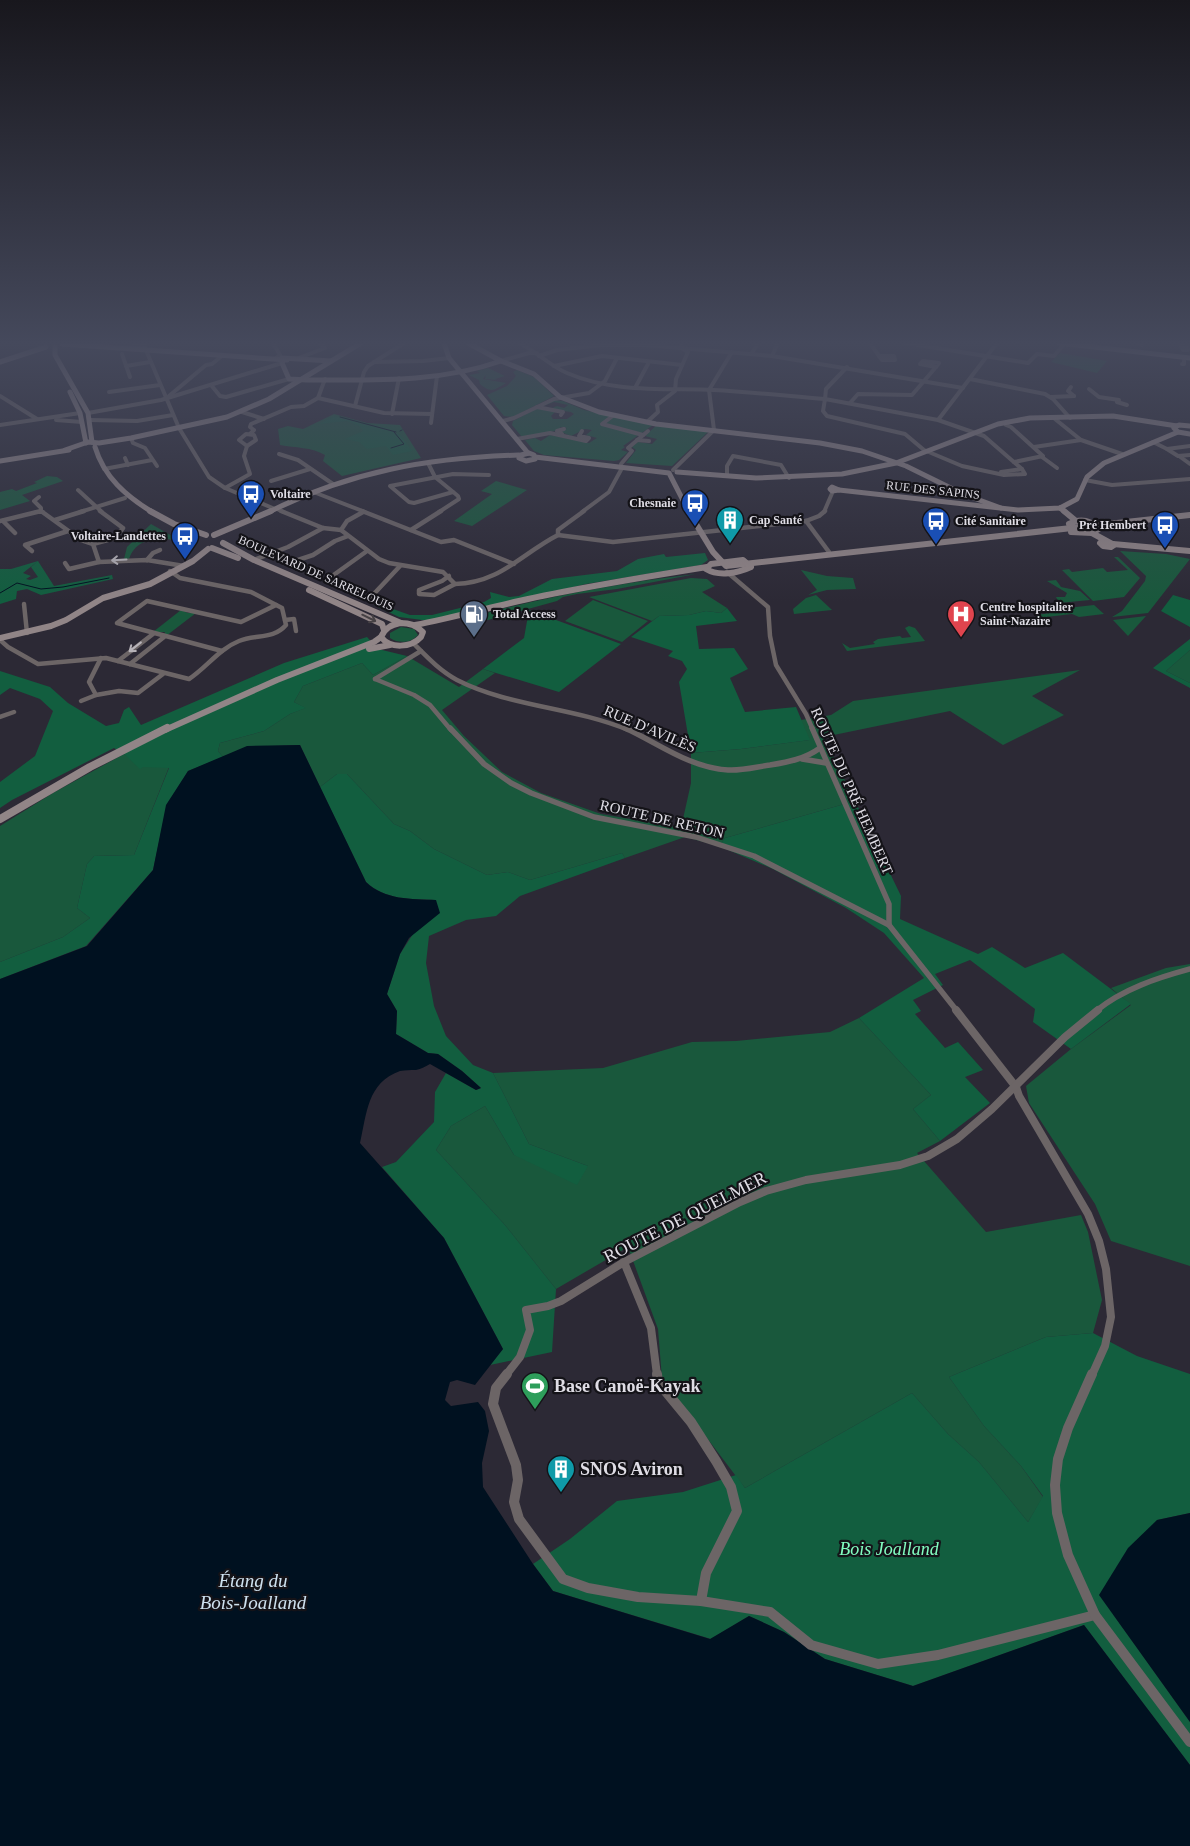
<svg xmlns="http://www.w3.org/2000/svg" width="1190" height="1846" font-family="Georgia,serif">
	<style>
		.green { fill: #19583c }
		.forest { fill: #125e3f }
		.water { fill: #001120 }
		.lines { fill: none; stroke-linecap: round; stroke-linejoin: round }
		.stream { stroke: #001120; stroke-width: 1 }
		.street-far4 { stroke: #6c6566; stroke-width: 4 }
		.street-far3 { stroke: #6c6566; stroke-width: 4.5 }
		.street-far2 { stroke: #6c6566; stroke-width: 5.5 }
		.street-far1 { stroke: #6c6566; stroke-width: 8 }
		.street { stroke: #6c6566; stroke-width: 10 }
		.secondary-far2 { stroke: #918587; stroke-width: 5 }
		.secondary-far1 { stroke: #918587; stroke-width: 6 }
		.secondary { stroke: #918587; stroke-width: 8 }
		.oneway { stroke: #b7b3b9 }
		.oneway2 { stroke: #464144 }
		.labels { text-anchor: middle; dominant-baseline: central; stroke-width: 4.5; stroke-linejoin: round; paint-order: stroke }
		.far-street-label { font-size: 12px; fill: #dfdde5; stroke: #141318 }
		.far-poi-label { font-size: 12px; font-weight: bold; fill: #dfdde5; stroke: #141318; text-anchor: start }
		.street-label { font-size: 15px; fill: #dfdde5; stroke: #141318 }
		.near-street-label { font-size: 18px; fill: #dfdde5; stroke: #141318 }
		.near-poi-label { font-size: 18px; font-weight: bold; fill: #dfdde5; stroke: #141318; text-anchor: start }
		.near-park-label { font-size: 18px; font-style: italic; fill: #82fdc1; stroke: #141318 }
		.near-water-label { font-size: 19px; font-style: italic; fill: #cee1ef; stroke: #141318 }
	</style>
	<rect width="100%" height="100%" fill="#2c2935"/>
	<!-- green -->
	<g class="green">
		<path d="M1060,353L1107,361L1097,373L1051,362Z"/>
		<path d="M488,368L505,376L495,379L497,380L485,379L486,375L483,379L506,383C493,391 491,393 480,384L479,380L469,375L480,373L477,371Z"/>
		<path d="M517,370L534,377L554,396L513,417L504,416L487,395L507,386L516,376L513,372Z"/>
		<path d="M554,400L563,401L584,410L653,425L623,446L625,447L621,450L628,452L619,460L614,461L544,455L534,451L525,440L535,438L541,441L550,435L589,443L597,438L586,435L592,430L585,429L571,436L561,432L567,428L560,427L561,429L538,436L522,437L512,425L513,421L538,408L555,412L551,416L553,419H567L574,414L571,412L550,409L557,406L564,408L568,405L554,402L541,407Z"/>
		<path d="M334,414L367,423L400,425L421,458L342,476L323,461L325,455C312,447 295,448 280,445L278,429L288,426L303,429Z"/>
		<path d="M657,425L709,431L672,466L626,463L636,450L632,447L638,442L652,444L657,439L645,436Z"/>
		<path d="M47,476L57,477L63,481L22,495L30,501L0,510V492L12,489L16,491L37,483L34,482Z"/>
		<path d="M496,481L527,490L472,526L454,521L492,494L481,491Z"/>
		<path d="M151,524L181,541C161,537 137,536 129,559H124L127,547Z"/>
		<path d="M1120,551L1166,554L1190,559L1148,613L1112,617L1122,611L1145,581L1146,576Z"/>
		<path d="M1114,557H1118L1140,578L1124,597L1093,601L1062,570L1069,569L1072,572L1103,568L1107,572L1128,570Z"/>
		<path d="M801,570L827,576L853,578L856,589L827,590L808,595L817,590Z"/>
		<path d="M696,574L617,589L577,594L563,597L557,601L488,620L481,621L470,617C546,597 617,583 696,574Z"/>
		<path d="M691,578L707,579L715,586L702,592L727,608L721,613L706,611L689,615L659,616L652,621L589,597Z"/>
		<path d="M1056,580L1061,587L1080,591L1090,600L1059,603L1056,597H1065L1067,593L1047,581Z"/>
		<path d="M816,595L832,610L794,614L793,609L806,598Z"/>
		<path d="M593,600L648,621L622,642L565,621Z"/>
		<path d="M1094,605L1104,614L1079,617L1072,614L1038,618L1035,615L1060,612L1058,609Z"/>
		<path d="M181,610L188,613H196L166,636L164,635L165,632H153Z"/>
		<path d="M1146,616L1128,636L1113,620Z"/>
		<path d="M909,626L915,628L925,641L847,651L842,643L850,648L875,644L873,642L878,639L900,636L902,638L911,637L905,628Z"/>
		<path d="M401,627L414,629L418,635C411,643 399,644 390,638V633Z"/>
		<path d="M1190,650V683L1166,671Z"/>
		<path d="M407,656L459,687L483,669L495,673L442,710L464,736L502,772L541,793L601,814L681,828L691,783V753L741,749L809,740L801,720L831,715L853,701L1080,670L1032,696L1064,715L1003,745L950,711L824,737L855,801L725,838L719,846L685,837L625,858L622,853L530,880L508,872L487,875L434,849L410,831L394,824L347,774H337L320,787L300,745L247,747L223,757L218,751L220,743L264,731L290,714L305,708L294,702L303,686L362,663L373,675Z"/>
		<path d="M124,754L143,767H169L134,855L94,856L87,864L77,908L90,918L63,937L0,962V826L53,793Z"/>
		<path d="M1190,964V1266L1111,1241L1095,1204L1029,1103L1026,1086L1071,1049L1131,1005L1111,988L1166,968Z"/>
		<path d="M859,1018L931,1095L913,1109L940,1141L917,1153L986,1232L1081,1215L1088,1232L1102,1300L1093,1333L1046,1337L949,1377L984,1426L1021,1466L1043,1497L1028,1522L979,1462L948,1434L912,1393L745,1488L662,1379L658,1329L628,1247L556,1289L505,1225L436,1150L451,1126L485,1106L514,1155L588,1166L529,1144L493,1073L603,1068L692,1042L736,1041L830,1032Z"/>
	</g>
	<!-- forest -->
	<g class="forest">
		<path d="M334,416L386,428L401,436L412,451L393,455L386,446L367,449L359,442L345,439L363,431L359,426L347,421L319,424Z"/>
		<path d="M705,553L708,560L701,565L586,584L430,621L399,617L374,605L376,603L410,615H432L484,602L491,598L490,592L509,597L519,596L552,579L617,571L638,559L664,554L666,557Z"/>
		<path d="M38,561L54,586L112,575L113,579L41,595L27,589L17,591L16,599L0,604V569H11L38,561L23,573L31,576L26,579L30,580L38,577L31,567Z"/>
		<path d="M1173,595L1190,600V627L1161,611Z"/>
		<path d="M727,608L737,621L696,626L699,649L734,648L748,669L730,678L745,712L796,707L810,740L741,749L691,753L679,682L687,669L682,661L668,656L673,651L631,637L659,616L689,615L706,611L721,613Z"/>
		<path d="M529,610L621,644L559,692L483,669L524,638Z"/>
		<path d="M367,637L378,649L407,656L373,675L362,663L303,686L294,702L306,708L290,714L264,731L220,743L218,751L223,757L188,771L167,805L153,870L86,946L0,979V962L63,937L90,918L77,908L87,864L94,856L134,855L169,768L143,767L140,769L124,754L114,748L12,800L0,808V782L35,756L53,711L40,699L10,688L0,695V671L50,687L68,703L106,726L119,723L124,710L129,707L141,725L284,663Z"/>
		<path d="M1190,639V650L1166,671L1190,683V688L1153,668Z"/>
		<path d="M337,774H347L394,824L410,831L434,849L487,875L508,872L530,880L622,853L625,858L520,896L496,916L466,920L429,936L426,963L434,1006L446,1036L473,1065L493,1073L529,1144L588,1166L577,1185L514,1155L485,1106L451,1126L436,1150L505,1225L556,1289L552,1352L490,1365L503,1349L444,1238L382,1167L396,1162L434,1122L435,1092L446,1073L476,1090L481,1088L462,1071L438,1054L428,1053L396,1034L397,1011L387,994L400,954L435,900C411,899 385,900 366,882L320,787Z"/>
		<path d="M855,801L901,896L900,919L978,954L992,947L1025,968L1063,953L1131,1004L1071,1049L1033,1022L1035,1009L970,960L935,974L943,985L913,1000L921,1011L915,1014L945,1048L958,1042L983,1070L965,1077L990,1103L940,1141L913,1109L931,1095L859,1018L924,978L884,933L846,908L773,869L719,846L725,838Z"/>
		<path d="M1093,1333L1137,1356L1190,1374V1513L1157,1520L1113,1614L1190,1722V1765L1084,1625L913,1686L825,1659L784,1632L749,1616L711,1639L553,1591L533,1564L570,1539L617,1501L683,1492L736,1475L745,1488L912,1393L948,1434L979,1462L1028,1522L1043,1496L1021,1466L984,1426L949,1377L1046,1337Z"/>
	</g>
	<!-- water -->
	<g class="water">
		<path d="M300,745L366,882C385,900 411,899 436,900L440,913L409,938L400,954L387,994L397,1011L396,1034L428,1053L438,1054L462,1071L481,1088L476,1090L430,1064C426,1066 421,1069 416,1070C410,1070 406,1070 400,1071C367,1083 367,1113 360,1143L444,1238L503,1349L475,1385L457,1380L450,1382L445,1400L451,1406L478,1402L485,1411L489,1431L482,1463L483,1487L533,1564L553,1591L710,1639L749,1616L784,1632L825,1659L913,1686L1084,1625L1190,1765V1846H0V979L87,946L153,870L166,805L188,771L247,746Z"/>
		<path d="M1190,1513V1722L1099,1595L1128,1548L1157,1520Z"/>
	</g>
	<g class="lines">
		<!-- stream -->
		<g class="stream">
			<path d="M340,417L396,432"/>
			<path d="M400,431L402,430"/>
			<path d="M391,448L404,444L394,432"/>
			<path d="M0,593L17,583L41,589L63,587L109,578"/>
		</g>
		<!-- street-far4 -->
		<g class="street-far4">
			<path d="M143,343L179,428L209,477L225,488L275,509"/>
			<path d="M273,343L280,355L276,358"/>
			<path d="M519,343C536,351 550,366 567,373C613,393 666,388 714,390C751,392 788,396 825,399"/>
			<path d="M870,343L879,356"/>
			<path d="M906,343L1028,363L1037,354L1054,356L1064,344"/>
			<path d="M1138,343L1142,345"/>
			<path d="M1180,343L1183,350H1188L1187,347L1181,345"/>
			<path d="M123,348L145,344"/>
			<path d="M752,353L758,343"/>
			<path d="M122,354L130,377"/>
			<path d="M539,356L557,350L601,345H646L772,356L963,388"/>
			<path d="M772,356L778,343"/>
			<path d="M879,356H894L895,360H882Z"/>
			<path d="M296,359L325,348L320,343"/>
			<path d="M501,361L529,353H537"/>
			<path d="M923,361L939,363L936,367L920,364Z"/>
			<path d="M374,362L423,361L449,358"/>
			<path d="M1182,364H1184V357"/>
			<path d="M126,366L150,362"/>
			<path d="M554,366L602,356L682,365"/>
			<path d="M970,379L1045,394L1053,399L1070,418"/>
			<path d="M211,385L220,396L226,397L289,379"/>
			<path d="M1071,387L1068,391L1074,396"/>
			<path d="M635,388L648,364"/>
			<path d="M1089,389L1099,397L1119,400L1117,402L1127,405"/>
			<path d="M109,392L160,385"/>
			<path d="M0,396L37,419"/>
			<path d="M169,396L206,365L212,364L223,355"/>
			<path d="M1051,397L1074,396"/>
			<path d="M318,398L384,413L432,414"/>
			<path d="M825,399L938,420L984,436L1022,469L1025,474L1004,475L962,466L924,450L905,434L827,416L823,411Z"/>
			<path d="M825,399L826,389L847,367"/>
			<path d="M850,403L858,394L912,395L936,367"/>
			<path d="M355,406L364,372L368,366L404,343"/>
			<path d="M537,407L563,412L561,415"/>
			<path d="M242,412L264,419"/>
			<path d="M88,413L161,400L282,363"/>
			<path d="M392,414L399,378"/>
			<path d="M614,415L602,424L643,435"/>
			<path d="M1055,419L1081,440L1122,454"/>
			<path d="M56,420L82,422"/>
			<path d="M90,420L137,421L173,415"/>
			<path d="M938,420L997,343"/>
			<path d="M503,421L514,418L554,399L589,393L605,381L617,358"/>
			<path d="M647,422L658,412L657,405L675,391L676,379L688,352L680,347L682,343"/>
			<path d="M431,423L437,376"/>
			<path d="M0,425L80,413"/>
			<path d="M1006,425L1011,427L1043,456L1014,462"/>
			<path d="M246,434L254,435L256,440L247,446L239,440Z"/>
			<path d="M250,434L254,430L250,427L251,424L291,407L304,406L318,398L325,379"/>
			<path d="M562,434L557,431L564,429"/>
			<path d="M131,438L133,443L145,448L157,466"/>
			<path d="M517,439L550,433L586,441L589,438L579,436L582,431"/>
			<path d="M637,440L649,441"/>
			<path d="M1153,442L1167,449L1190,446"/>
			<path d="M1034,447L1081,440"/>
			<path d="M1167,449L1178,456L1190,455"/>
			<path d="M279,454L298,460L333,484"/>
			<path d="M1179,456L1190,464"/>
			<path d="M1042,457L1057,468"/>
			<path d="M125,458L128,465"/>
			<path d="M428,463L435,477L458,496L459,499L439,512"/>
			<path d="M621,464L632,451L628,448L648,431"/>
			<path d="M104,469L152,460"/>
			<path d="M673,470L714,430L709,390L732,352"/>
			<path d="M1001,472L1022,469"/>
			<path d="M727,476V466L733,456L781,465L789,478"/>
			<path d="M1085,480L1112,485L1190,479"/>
			<path d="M271,481L310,469"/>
			<path d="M225,488L250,474L244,456L247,446"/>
			<path d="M78,490L102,512"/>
			<path d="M453,492L414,503L409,502L390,486L453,474L489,475"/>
			<path d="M316,493L365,512"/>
			<path d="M39,497L34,501L41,508V511"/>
			<path d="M279,510L284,512"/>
			<path d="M36,512H43"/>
			<path d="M80,512L125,498"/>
			<path d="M582,512L609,492L622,468"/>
			<path d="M824,512L833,491"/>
		</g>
		<!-- street-far3 -->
		<g class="street-far3">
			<path d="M281,511L323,528L341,530L379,559L389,563L443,572L455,584C500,583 521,554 558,535V530L584,511"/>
			<path d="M362,511L441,542L454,540L514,564"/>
			<path d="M55,520L84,511"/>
			<path d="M0,521L41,511L81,540L93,544L99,562L147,560L184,566"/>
			<path d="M3,521L15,533"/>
			<path d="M806,521L829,552"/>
			<path d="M341,530L347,521L363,512"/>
			<path d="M411,530L441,511"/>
			<path d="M558,535L613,542L806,521L819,516L825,511"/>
			<path d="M93,544L115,538L123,528L100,511"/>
			<path d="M32,551L25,545L68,531"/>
			<path d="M147,560L153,553L160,550"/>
			<path d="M254,560L288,547L323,528"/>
			<path d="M65,563L69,569L99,562"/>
			<path d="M289,563L313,555L335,541L348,536"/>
			<path d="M727,572L768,607L770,636L776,665L806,714L813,730"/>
			<path d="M449,576L442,581L419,590V594L434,595L455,584"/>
			<path d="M328,579L367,551"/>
			<path d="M371,597L400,566"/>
			<path d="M24,604L27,633"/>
			<path d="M285,620L294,619L296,631"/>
			<path d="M0,640L8,647L38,664L106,658L189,679C206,668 219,649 239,641C256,634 273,640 286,625L282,608L251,592L180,578L170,571"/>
			<path d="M413,643C427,657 440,671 457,680C510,707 573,707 628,730"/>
			<path d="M222,651L117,623L147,601L241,622L276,605"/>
			<path d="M101,658L89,682L96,695L119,691L138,693L163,674"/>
			<path d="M118,661L153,634"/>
			<path d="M130,664L164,637"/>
			<path d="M375,679L414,695L430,705L451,730"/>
			<path d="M375,679L421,651"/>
			<path d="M81,701L96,695"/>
			<path d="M0,717L14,712"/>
		</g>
		<!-- street-far2 -->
		<g class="street-far2">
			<path d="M450,728L484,764L511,783L531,793L594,817L696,837L754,856L889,925L957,1011"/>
			<path d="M625,728C658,743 690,768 728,770C741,771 756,767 770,765C788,762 805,759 820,748"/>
			<path d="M812,728L889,904V925"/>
			<path d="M802,759L826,763"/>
			<path d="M1096,1011C1123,989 1157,978 1190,969"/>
		</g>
		<!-- street-far1 -->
		<g class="street-far1">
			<path d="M956,1010L1016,1087L1019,1096L1088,1214L1099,1241L1106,1269L1111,1317L1105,1346L1092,1375"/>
			<path d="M624,1262L651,1328L657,1375"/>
			<path d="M506,1375L520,1357L530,1330L526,1310L548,1306L561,1301L624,1262L740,1202L766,1191L806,1180L900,1165L928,1156L957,1139L992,1109L1065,1037L1098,1010"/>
		</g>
		<!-- street -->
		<g class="street">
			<path d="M507,1374L496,1388L493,1404L516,1465L518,1480L514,1502L519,1519L563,1579L588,1588L638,1597L701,1601L770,1612L811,1645L878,1664L938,1655L1095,1615"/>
			<path d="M657,1374L658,1382L691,1422L716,1461L731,1487L737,1511L706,1573L701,1601"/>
			<path d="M1092,1374L1068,1428L1058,1459L1055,1485L1057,1513L1068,1555L1095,1615L1190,1742"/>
		</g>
		<!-- secondary-far2 -->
		<g class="secondary-far2">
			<path d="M444,343L449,358L528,453"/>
			<path d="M468,343L501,361L534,374L560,397L599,412L656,424L820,443L862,451L906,466L963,494L1001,508"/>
			<path d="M1059,343L1190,358"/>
			<path d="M62,344L287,360"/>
			<path d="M55,347V355L88,413L92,442"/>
			<path d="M282,358L331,361"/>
			<path d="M283,361L282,363L289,379L307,380C373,380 438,383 501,361"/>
			<path d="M0,362L46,347"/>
			<path d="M70,392L80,413L86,443"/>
			<path d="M1174,427L1179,425L1190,426"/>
			<path d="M1174,428L1178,432L1190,434"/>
			<path d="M95,447C104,477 126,496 152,512"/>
			<path d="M65,450L88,442L99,443L131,438L227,417L269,399L361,343"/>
			<path d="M529,453L534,455L535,459L526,461L519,458L521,455Z"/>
			<path d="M535,457L669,473L689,512"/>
			<path d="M0,461L69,450"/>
			<path d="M677,472L756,478L842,474L896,463L998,424L1030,418L1113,416L1177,426"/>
			<path d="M832,487L839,490L832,491L830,489Z"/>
			<path d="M839,490L1018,510L1060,508L1077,499L1087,477L1104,463L1178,432"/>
			<path d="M1060,508L1065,512"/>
			<path d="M269,512C351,471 428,458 519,455"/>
		</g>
		<!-- secondary-far1 -->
		<g class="secondary-far1">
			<path d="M150,511L174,524L206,535"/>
			<path d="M688,511L713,552L726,566L1190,515"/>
			<path d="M1064,511L1076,521"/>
			<path d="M178,531L194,542"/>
			<path d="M1071,532L1092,533L1099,529C1090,520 1080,518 1069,524L1073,530"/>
			<path d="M1092,533L1114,545L1111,547L1103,546L1100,543L1103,541"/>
			<path d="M214,535L271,511"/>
			<path d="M223,543L254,560L401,623"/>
			<path d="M1113,544L1190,551"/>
			<path d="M212,548L238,558"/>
			<path d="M743,560L751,567C738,573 719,577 706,569L711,564Z"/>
			<path d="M309,590L382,624L384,630"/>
			<path d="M400,623C410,623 416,625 423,632L421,637C411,648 390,649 381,637C385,628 391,625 400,623Z"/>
			<path d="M415,625C450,618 484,609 519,601C581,587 644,577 707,567"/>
			<path d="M0,638L51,626L66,620L103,598L150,584L193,561L208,549"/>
			<path d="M369,649L390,645"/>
			<path d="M165,730L277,680L374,642L381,637"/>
		</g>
		<!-- secondary -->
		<path class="secondary" d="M0,819L90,767L167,728"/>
	</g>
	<!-- one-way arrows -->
	<defs><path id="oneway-shaft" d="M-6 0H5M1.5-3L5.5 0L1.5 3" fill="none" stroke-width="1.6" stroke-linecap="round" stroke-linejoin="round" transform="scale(1.25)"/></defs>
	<g class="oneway">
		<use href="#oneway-shaft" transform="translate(119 560) rotate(177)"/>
		<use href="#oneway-shaft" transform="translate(135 647) rotate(142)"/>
	</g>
	<use class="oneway2" href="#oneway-shaft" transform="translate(369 618) rotate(26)"/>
	<!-- sky -->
	<linearGradient id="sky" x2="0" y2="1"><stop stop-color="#18171d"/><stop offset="0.57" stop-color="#45495c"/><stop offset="1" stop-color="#45495c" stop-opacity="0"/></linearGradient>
	<rect width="1190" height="602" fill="url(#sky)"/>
	<!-- icons -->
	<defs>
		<g id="bus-pin" transform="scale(1.4375)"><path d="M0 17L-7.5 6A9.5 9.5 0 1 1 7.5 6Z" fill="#1a4fb4" stroke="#141318"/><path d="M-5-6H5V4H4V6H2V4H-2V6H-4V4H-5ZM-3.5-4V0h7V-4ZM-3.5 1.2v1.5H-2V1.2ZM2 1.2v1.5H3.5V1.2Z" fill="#fff"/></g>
		<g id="building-pin" transform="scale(1.4375)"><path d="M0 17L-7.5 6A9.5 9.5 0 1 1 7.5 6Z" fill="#0f9aa8" stroke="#141318"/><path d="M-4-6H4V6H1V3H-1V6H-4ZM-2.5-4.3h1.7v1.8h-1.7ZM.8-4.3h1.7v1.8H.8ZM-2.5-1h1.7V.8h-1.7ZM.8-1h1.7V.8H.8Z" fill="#fff"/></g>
		<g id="fuel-pin" transform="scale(1.4375)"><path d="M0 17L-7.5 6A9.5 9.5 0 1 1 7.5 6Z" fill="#5c6f8a" stroke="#141318"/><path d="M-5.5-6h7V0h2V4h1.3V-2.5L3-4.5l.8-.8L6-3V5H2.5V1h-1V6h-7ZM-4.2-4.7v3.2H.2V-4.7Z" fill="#fff"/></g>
		<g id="hospital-pin" transform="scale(1.4375)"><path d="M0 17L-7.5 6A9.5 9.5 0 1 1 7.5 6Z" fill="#e0444e" stroke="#141318"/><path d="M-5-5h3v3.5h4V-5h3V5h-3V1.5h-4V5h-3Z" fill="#fff"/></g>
		<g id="stadium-pin" transform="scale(1.4375)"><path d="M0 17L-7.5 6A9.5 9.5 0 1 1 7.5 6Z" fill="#2e9e5b" stroke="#141318"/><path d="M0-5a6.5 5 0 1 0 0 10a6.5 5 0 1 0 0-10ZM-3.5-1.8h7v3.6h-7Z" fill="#fff"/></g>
	</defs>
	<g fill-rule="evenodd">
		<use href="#bus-pin" x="251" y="494"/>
		<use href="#bus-pin" x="695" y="503"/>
		<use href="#building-pin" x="730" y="520"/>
		<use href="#bus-pin" x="936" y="521"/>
		<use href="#bus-pin" x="1165" y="525"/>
		<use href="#bus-pin" x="185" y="536"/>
		<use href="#fuel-pin" x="474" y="614"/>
		<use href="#hospital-pin" x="961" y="614"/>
		<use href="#stadium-pin" x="535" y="1386"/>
		<use href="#building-pin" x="561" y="1469"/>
	</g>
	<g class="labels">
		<!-- far-street labels -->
		<g class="far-street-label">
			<text transform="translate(933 490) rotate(6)">RUE DES SAPINS</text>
			<text transform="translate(316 573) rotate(24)">BOULEVARD DE SARRELOUIS</text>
		</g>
		<!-- far-poi labels -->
		<g class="far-poi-label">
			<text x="270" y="494">Voltaire</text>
			<text x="676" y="503" text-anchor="end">Chesnaie</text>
			<text x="749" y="520">Cap Santé</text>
			<text x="955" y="521">Cité Sanitaire</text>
			<text x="1146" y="525" text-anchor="end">Pré Hembert</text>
			<text x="166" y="536" text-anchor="end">Voltaire-Landettes</text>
			<text x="980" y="607">Centre hospitalier<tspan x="980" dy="14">Saint-Nazaire</tspan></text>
			<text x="493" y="614">Total Access</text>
		</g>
		<!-- street labels -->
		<g class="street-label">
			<text transform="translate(650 729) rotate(23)">RUE D'AVILÈS</text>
			<text transform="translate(852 791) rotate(66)">ROUTE DU PRÉ HEMBERT</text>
			<text transform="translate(662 819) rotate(13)">ROUTE DE RETON</text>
		</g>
		<!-- near-street labels -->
		<g class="near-street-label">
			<text transform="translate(685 1217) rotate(-27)">ROUTE DE QUELMER</text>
		</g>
		<!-- near-poi labels -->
		<g class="near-poi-label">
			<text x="554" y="1386">Base Canoë-Kayak</text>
			<text x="580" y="1469">SNOS Aviron</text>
		</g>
		<!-- near-park labels -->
		<g class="near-park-label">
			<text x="889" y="1549">Bois Joalland</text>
		</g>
		<!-- near-water labels -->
		<g class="near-water-label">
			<text x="253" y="1580">Étang du<tspan x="253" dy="22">Bois-Joalland</tspan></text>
		</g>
	</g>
</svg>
